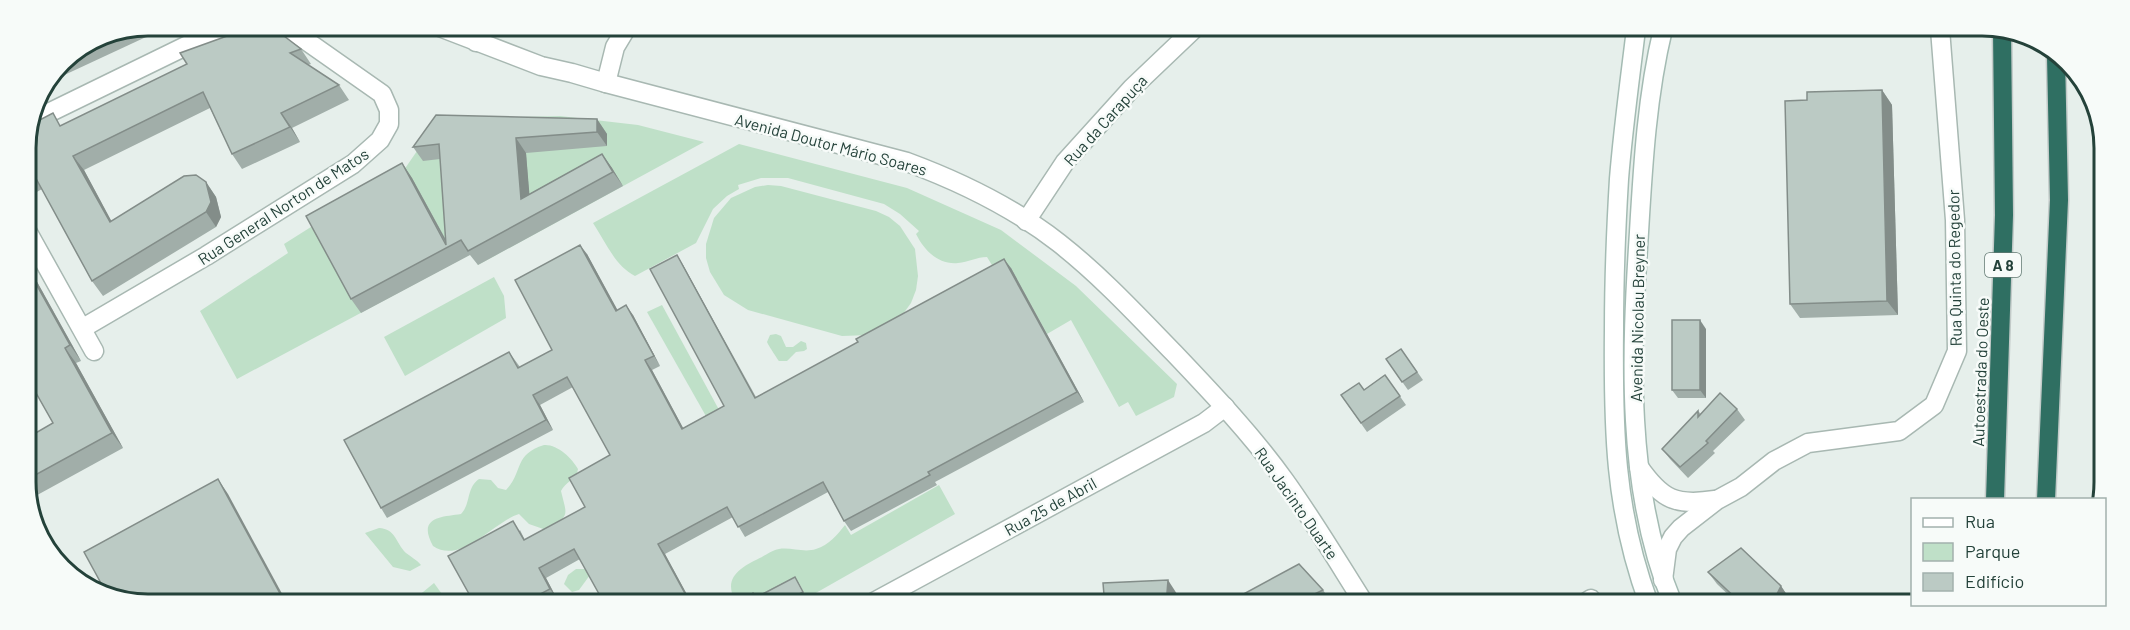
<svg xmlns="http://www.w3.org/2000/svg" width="2130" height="630" font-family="Barlow,sans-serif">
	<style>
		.green { fill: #bfe0c8 }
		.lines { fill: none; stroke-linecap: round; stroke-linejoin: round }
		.minor-casing { stroke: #a8b8b2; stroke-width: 21 }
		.tertiary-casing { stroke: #a8b8b2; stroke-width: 21 }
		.secondary-casing { stroke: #a4bbb3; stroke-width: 21 }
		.motorway-casing { stroke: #c2cac8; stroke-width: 21 }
		.minor { stroke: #fff; stroke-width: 18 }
		.tertiary { stroke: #fff; stroke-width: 18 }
		.secondary { stroke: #fff; stroke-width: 18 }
		.motorway { stroke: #2f6f62; stroke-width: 18 }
		.wall { fill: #a1aea9 }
		.shaded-wall { fill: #838d89 }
		.building { fill: #bbcac4; stroke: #838d89; stroke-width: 1.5 }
		.labels { text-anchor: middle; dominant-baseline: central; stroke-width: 5; stroke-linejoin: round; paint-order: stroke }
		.shield { fill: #f7fbf9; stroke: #637a73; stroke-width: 1.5 }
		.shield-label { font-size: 15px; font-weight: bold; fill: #24423a }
		.street-label { font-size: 16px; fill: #24423a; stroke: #f7fbf9 }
		.rim { fill: none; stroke: #24423a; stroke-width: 3 }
	</style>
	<rect width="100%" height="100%" fill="#e6efeb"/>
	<!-- green -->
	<g class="green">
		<path d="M560,116L638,125L704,142L478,265L471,254L237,379L200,311L288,253L284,244L406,167L439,119Z"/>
		<path d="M739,144L907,188L1001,230L1076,286L1177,384L1174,397L1136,416L1128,402L1119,407L1071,320L1047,334L1011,269L998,275L987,257C977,257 968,262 958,263C938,265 924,250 916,234L919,231L900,214L884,204L788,178H761L738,185L739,189L727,196L713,209L696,243L635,276C615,266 605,241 593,223Z"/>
		<path d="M768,185L781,186L876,211L889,217L900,226L915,249L918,276L916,290L911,303L903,314L869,335L842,336L748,310L724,295L710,272L706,258V244L714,218L731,198L755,187Z"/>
		<path d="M494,277L504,296L506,318L405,376L384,337Z"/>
		<path d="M662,305L724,419L711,425L647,312Z"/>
		<path d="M776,334L781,336L786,347H793L801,341L806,343L807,349L804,351L796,352L787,361H779C778,360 767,343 767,342L770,335Z"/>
		<path d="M544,445C557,444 572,458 578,469C577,479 565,482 561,491C567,516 570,514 549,531L529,524L519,514C493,522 461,565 433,546C417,517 441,517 461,514C471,504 466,488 479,479L491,480L498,488L506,490C524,471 513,455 544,445Z"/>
		<path d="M939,485L955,514L807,598L799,583C777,595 761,602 736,602C721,577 743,566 762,557C767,554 773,550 779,549C791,547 804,553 816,549C829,545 837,535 845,525L851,535Z"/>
		<path d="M379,528C396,529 395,542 406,553C411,557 417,560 421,565L410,571L393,567L365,533Z"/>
		<path d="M576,569H586L590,575L579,590L572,592L564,584L568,575Z"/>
		<path d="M434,583L447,601H420L417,597Z"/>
	</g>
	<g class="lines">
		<!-- minor casing -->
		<g class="minor-casing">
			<g id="minor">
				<path d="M476,42L488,26"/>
				<path d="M606,83L615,47L627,27"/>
				<path d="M30,122L194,42L244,26"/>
				<path d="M1026,221L1065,162L1132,88L1195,28"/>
				<path d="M26,229L94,351"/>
				<path d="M83,328L206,256L353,164L380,140L389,124V110L382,94L298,35L252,26"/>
				<path d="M1639,467C1662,500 1676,506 1715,500"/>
				<path d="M1663,580L1667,549L1673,537L1681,528L1717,500L1741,487L1774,461L1808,443L1899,431L1934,405L1957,351L1955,220L1940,29"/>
				<path d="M874,602L1204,423L1225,407"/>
				<path d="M1585,603L1591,599"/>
			</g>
		</g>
		<!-- tertiary casing -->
		<g class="tertiary-casing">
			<g id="tertiary">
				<path d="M298,26V35"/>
				<path d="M437,26L541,66L572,73L606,83L907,162C961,182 1014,208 1059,243C1101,276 1137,315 1174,353C1213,394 1252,435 1285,481C1313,520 1338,562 1364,603"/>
			</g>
		</g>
		<!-- secondary casing -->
		<g class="secondary-casing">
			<g id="secondary">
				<path d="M1636,29C1630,79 1623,129 1619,179C1616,229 1614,279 1614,329C1613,427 1614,510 1649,604"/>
				<path d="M1663,29C1647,95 1643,164 1639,232C1631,354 1625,488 1673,604"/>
			</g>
		</g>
		<!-- motorway casing -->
		<g class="motorway-casing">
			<g id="motorway">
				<path d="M1995,500L2004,215L2002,30"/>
				<path d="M2046,500L2059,200L2056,56"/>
			</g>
		</g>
		<!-- minor -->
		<use href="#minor" class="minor"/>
		<!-- tertiary -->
		<use href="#tertiary" class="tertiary"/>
		<!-- secondary -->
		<use href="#secondary" class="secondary"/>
		<!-- motorway -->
		<use href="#motorway" class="motorway"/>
	</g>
	<!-- wall -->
	<g class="wall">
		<path d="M141,27L146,37L45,84L62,61L101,35Z"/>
		<path d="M301,49L311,64L308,65L339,85L349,100L292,128L300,142L242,169L232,154L210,108L84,170L111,221L206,182L216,197L221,217L216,227L103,296L92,281L42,189L35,193L26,180V140L62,125Z"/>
		<path d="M1882,90L1892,105L1898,315L1800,318L1790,304L1807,100Z"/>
		<path d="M597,119L607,134V146L526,153L529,194L602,154L612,168L623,186L478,265L470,255L361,313L351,299L402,163L412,178L446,240L440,159L423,161L413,147Z"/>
		<path d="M587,254L617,310L633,315L660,366L652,370L683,428L724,406L677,255L683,265L756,397L1011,268L1084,402L935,482L937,485L851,531L844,521L828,492L745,537L733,517L665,554L691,602L603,601L580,559L546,578L557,599L552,601H473L520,530L525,540L585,507L610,455L573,387L540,405L553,430L387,518L381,508L509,352L520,367L552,350Z"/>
		<path d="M26,262L81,361L76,363L123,448L30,499L28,496L27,438L53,423L33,387L27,390Z"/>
		<path d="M1706,329V398H1678L1672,390Z"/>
		<path d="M1401,349L1423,380L1408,390L1386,359Z"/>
		<path d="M1385,375L1406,405L1367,432L1341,395L1364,390Z"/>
		<path d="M1737,409L1745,420L1713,451L1715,453L1688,478L1670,459L1662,449L1698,411L1701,414Z"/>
		<path d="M1708,572L1781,586L1789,598L1786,604H1738L1717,584Z"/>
		<path d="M795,577L807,598L801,602H738L755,597Z"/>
		<path d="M1323,590L1332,603H1227Z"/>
	</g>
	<!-- shaded-wall -->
	<g class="shaded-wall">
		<path d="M1882,90L1892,105L1898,315L1887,301Z"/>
		<path d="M281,113L292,128L300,142L290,127Z"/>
		<path d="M597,119L607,134V146L597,132Z"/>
		<path d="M516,138L526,153L531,213L521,199Z"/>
		<path d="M602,154L612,168L623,186L613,172Z"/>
		<path d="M73,156L84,170L120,237L110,222Z"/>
		<path d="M402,163L412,178L449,246L448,247Z"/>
		<path d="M206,182L216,197L221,217L216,227L206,212Z"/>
		<path d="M580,245L587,254L623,320L616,311Z"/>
		<path d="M677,255L683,265L761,408L755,398Z"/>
		<path d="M1004,259L1011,268L1084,402L1077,392Z"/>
		<path d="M26,262L81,361L70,345L26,266Z"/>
		<path d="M626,305L633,315L660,366L654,356Z"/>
		<path d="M1700,320L1706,329V398L1700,390Z"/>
		<path d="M65,348L76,363L123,448L112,433Z"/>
		<path d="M645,360L652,370L689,439L682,429Z"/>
		<path d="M533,395L540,405L553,430L546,420Z"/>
		<path d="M218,479L228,494L286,601H284Z"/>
		<path d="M658,544L665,554L691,602L688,599Z"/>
		<path d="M539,568L546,578L557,599L550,589Z"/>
		<path d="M1168,580L1177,594V603H1173L1167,593Z"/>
		<path d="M1781,586L1789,598L1786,604H1772Z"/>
	</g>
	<!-- building -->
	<g class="building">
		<path d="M252,27L280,33L301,49L290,53L339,85L281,113L290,127L232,154L203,92L73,156L110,222L184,176L196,175L206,182L211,202L206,212L92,281L33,173L26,177V140L30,125L53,113L60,126L187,64L180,53Z"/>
		<path d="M134,28L60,63L62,61L101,35Z"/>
		<path d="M1882,90L1887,301L1790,304L1785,101L1807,100V92Z"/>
		<path d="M436,115L597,119V132L516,138L521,199L602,154L613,172L468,251L461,240L351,299L306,216L402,163L446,245L439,144L413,147Z"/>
		<path d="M580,245L616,311L626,305L654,356L645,360L682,429L724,406L650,269L677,255L755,398L858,342L856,339L1004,259L1077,392L928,472L930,475L844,521L823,482L738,527L727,507L658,544L688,599L683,602L603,601L574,549L539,568L550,589L527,601H473L448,556L513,521L524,540L585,507L569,478L610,455L567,377L533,395L546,420L381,508L344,440L509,352L518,368L552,350L515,280Z"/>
		<path d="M26,266L70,345L65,348L112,433L28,479L27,438L53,423L27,377Z"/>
		<rect x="1672" y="320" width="28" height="70"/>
		<path d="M1401,349L1417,372L1402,382L1386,359Z"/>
		<path d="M1385,375L1400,396L1361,423L1341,395L1359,383L1364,390Z"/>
		<path d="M1720,393L1737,409L1706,441L1708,443L1680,467L1662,449L1698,411V417Z"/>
		<path d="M218,479L284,601L116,600L108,596L84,552Z"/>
		<path d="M1741,548L1781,586L1772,604H1742L1708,572Z"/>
		<path d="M1299,564L1323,590L1296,603H1227Z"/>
		<path d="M795,577L803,592L785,602H738L753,593L755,598Z"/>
		<path d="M1168,580L1167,593L1173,603L1092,602L1104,595L1103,583Z"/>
	</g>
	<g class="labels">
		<!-- shield labels -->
		<rect class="shield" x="1985" y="253" width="36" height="24" rx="4.5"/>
		<g class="shield-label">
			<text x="2003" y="265">A 8</text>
		</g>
		<!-- street labels -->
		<g class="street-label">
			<text transform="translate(1105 120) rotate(-48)">Rua da Carapuça</text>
			<text transform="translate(831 144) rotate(15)">Avenida Doutor Mário Soares</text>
			<text transform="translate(283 206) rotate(-33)">Rua General Norton de Matos</text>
			<text transform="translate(1954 268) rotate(-91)">Rua Quinta do Regedor</text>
			<text transform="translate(1637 318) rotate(-89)">Avenida Nicolau Breyner</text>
			<text transform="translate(1980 372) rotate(-88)">Autoestrada do Oeste</text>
			<text transform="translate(1297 503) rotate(55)">Rua Jacinto Duarte</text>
			<text transform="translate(1050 506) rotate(-29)">Rua 25 de Abril</text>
		</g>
	</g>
	<!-- crop -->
	<path d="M0 0H2130V630H0ZM148 36H1982A112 112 0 0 1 2094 148V482A112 112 0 0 1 1982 594H148A112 112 0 0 1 36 482V148A112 112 0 0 1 148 36Z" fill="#f7fbf9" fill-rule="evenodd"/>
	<path class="rim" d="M148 36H1982A112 112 0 0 1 2094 148V482A112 112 0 0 1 1982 594H148A112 112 0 0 1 36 482V148A112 112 0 0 1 148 36Z"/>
	<!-- legend -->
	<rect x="1911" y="498" width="195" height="108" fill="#f7fbf9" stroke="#a3b1ad" stroke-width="1.5"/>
	<rect x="1923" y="518" width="30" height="9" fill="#ffffff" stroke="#a3b1ad" stroke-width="1.5"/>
	<text x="1965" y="528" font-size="18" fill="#24423a">Rua</text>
	<rect x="1923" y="543" width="30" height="18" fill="#bfe0c8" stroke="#a3b1ad" stroke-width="1.5"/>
	<text x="1965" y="558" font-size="18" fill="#24423a">Parque</text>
	<rect x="1923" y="573" width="30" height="18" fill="#bbcac4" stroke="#a3b1ad" stroke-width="1.5"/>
	<text x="1965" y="588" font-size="18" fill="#24423a">Edifício</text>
</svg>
